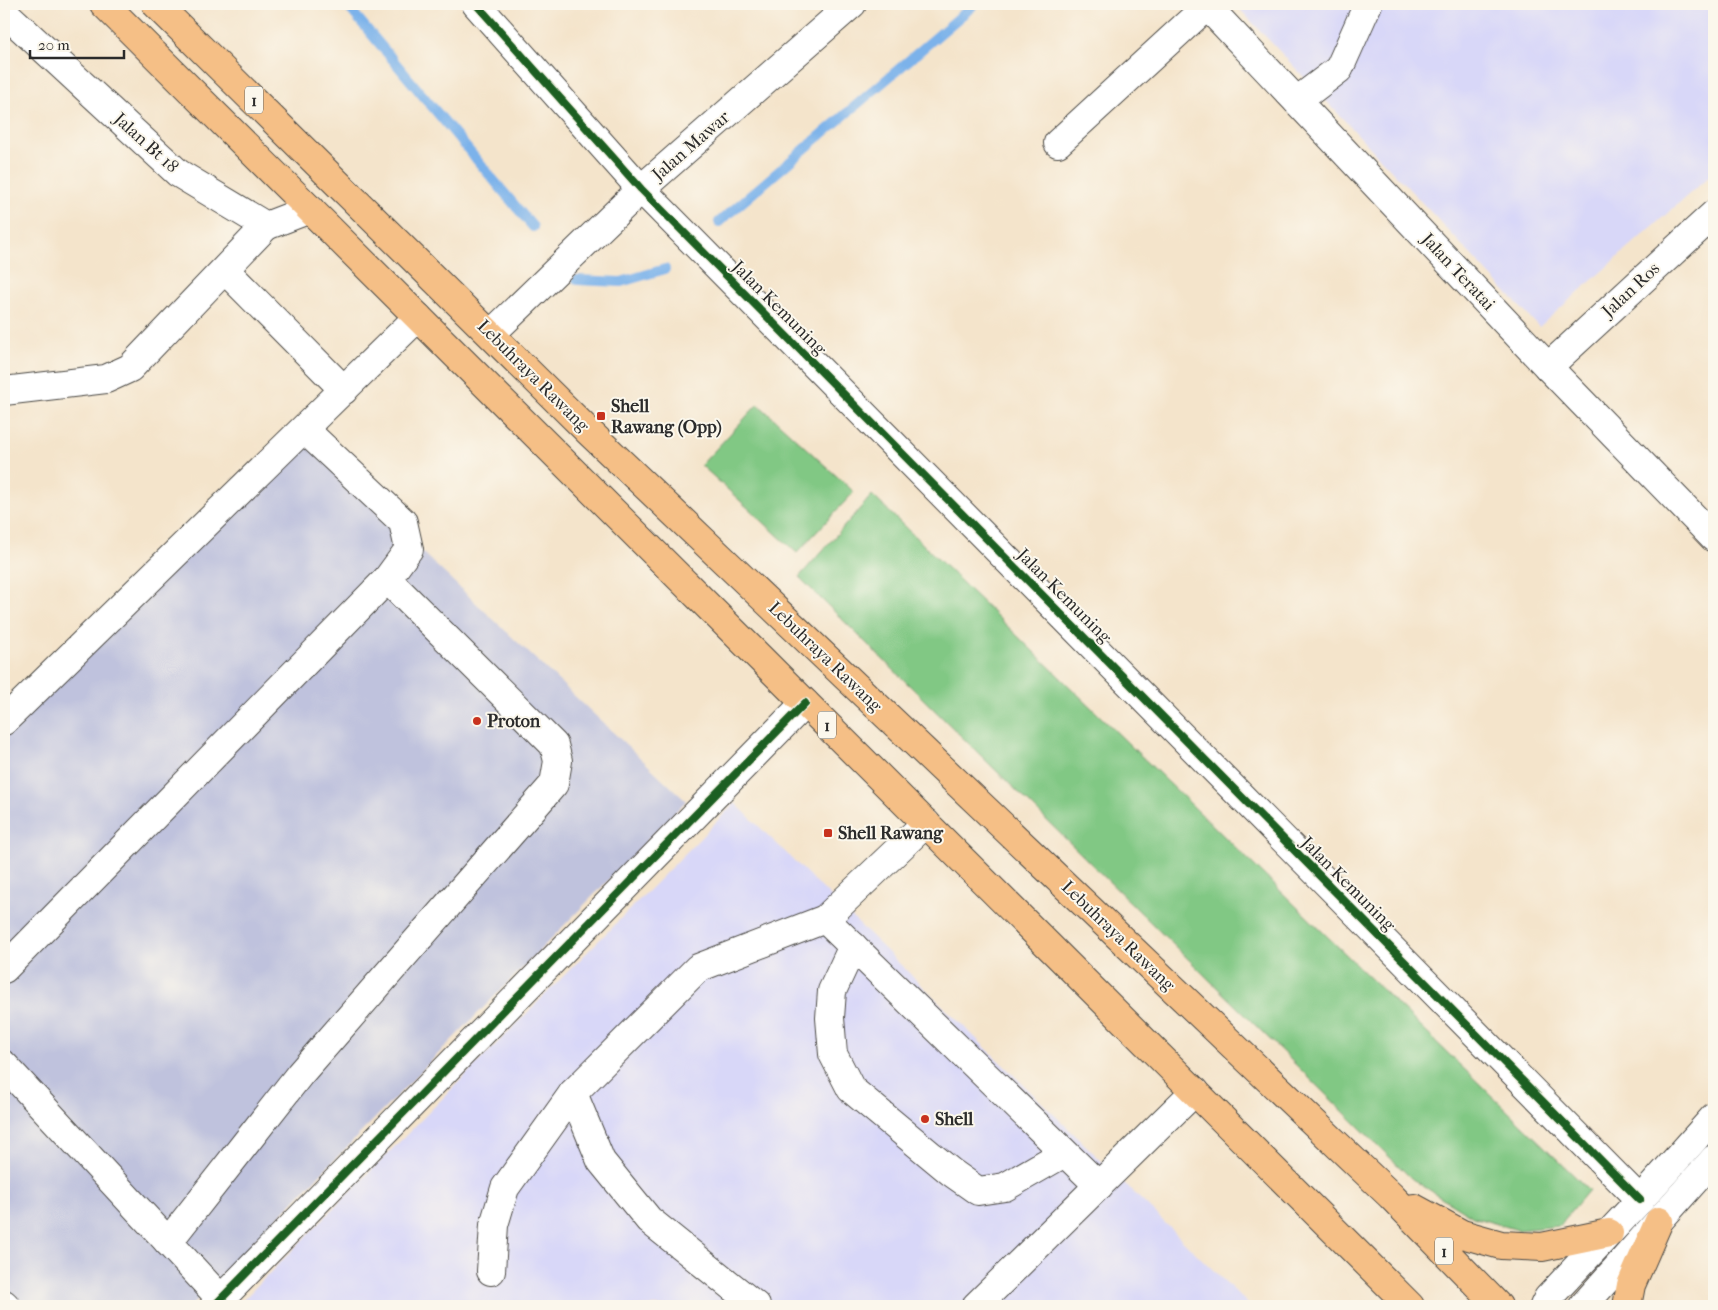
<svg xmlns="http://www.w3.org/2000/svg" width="1718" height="1310" font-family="'IM FELL French Canon',serif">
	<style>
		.built { fill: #d8d7f8 }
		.industrial { fill: #bfc2dd }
		.green { fill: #81c884; stroke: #567a58 }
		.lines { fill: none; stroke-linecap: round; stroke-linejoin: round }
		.stream { stroke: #7bb2ea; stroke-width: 10 }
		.minor-casing { stroke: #494743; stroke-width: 30 }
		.major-casing { stroke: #494743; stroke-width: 30 }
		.minor { stroke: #fff; stroke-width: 28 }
		.major { stroke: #f5bf86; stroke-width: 28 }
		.cycleway-casing { stroke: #fbf7ec; stroke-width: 11 }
		.cycleway { stroke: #1b5e20; stroke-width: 8 }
		.poi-dot { fill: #c8321e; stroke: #fbf7ec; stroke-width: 2 }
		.labels { text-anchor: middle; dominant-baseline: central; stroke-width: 4; stroke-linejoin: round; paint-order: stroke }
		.shield { fill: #fbf7ec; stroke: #696865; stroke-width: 1 }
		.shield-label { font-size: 16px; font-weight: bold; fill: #2b2b2b }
		.street-label { font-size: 18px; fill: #2b2b2b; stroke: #fbf7ec }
		.poi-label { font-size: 18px; font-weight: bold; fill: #2b2b2b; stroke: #fbf7ec; text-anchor: start }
	</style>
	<rect width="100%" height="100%" fill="#fbf7ec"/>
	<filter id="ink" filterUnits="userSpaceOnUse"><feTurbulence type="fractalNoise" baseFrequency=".02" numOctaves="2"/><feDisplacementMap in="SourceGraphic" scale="10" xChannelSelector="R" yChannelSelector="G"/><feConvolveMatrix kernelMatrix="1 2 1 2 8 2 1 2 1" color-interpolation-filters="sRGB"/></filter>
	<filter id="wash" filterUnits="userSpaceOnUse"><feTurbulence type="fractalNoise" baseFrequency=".0096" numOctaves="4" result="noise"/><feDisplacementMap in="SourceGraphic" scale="20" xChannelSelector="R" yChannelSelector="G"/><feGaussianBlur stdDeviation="1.12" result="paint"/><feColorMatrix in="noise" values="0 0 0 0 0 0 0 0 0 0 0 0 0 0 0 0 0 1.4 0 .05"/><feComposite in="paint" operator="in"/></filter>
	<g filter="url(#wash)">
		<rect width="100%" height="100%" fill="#f4e4cb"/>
		<!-- built -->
		<g class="built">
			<path d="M1235,4H1714V172L1539,327Z"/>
			<path d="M735,803L1250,1306H237Z"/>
		</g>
		<!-- industrial -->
		<path class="industrial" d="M303,440L686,801L191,1306H4V732Z"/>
		<!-- green -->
		<g class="green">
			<path d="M758,404L854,492L797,553L701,465Z"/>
			<path d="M872,495L1589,1190L1559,1226L1518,1230L1473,1217L1412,1179L799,577Z"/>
		</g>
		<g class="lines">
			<!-- stream -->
			<g class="stream">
				<path d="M346,4L533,227"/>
				<path d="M719,222L975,4"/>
				<path d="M577,280L621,282L665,269"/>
			</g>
		</g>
	</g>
	<g filter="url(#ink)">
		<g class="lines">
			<!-- minor casing -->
			<g class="minor-casing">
				<g id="minor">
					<path d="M476,4L641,189L1640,1200"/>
					<path d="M1205,4L1548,367L1714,538"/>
					<path d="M4,12L178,173L266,226L310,209"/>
					<path d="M1297,101L1339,69L1368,4"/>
					<path d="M1058,143L1207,6"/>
					<path d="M225,270L344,390"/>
					<path d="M491,334L641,189L852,4"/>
					<path d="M1548,367L1714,214"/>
					<path d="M4,391L106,379L130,368L266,226"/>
					<path d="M4,721L418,317"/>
					<path d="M825,919L1099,1186"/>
					<path d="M853,946L832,991L830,1018L833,1054L851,1089L951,1172L978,1191L1005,1187L1064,1153"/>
					<path d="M4,969L387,579L409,549L403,522L304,429"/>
					<path d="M4,1065L221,1299"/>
					<path d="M168,1242L300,1074L554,784L558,761L554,745L387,579"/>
					<path d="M491,1271L494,1225L505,1188L573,1093"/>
					<path d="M4,1304L6,1306"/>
					<path d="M214,1306L805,703"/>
					<path d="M756,1306L649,1220L601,1161L573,1093L698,968L825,919L926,823"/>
					<path d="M976,1306L1195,1091"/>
					<path d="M1544,1306L1548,1298L1640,1200L1714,1117"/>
					<path d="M1583,1306L1714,1159"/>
				</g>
			</g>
			<!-- major casing -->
			<g class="major-casing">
				<g id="major">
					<path d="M104,4L1410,1306"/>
					<path d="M156,4L588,431L1391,1196L1498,1306"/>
					<path d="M1414,1208L1462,1234L1501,1245L1542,1247L1609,1233"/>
					<path d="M1627,1306L1631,1285L1659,1221"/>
				</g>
			</g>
			<!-- minor -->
			<use href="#minor" class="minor"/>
			<!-- major -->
			<use href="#major" class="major"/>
			<!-- cycleway casing -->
			<g class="cycleway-casing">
				<g id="cycleway">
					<path d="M476,4L641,189L1640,1200"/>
					<path d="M214,1306L805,703"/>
				</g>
			</g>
			<!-- cycleway -->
			<use href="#cycleway" class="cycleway"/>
		</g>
	</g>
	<!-- markers -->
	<g class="poi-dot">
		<rect x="596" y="411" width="10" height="10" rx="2.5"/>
		<circle cx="477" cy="721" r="5"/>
		<rect x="823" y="828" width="10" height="10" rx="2.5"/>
		<circle cx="925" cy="1119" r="5"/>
	</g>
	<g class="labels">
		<!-- shield labels -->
		<g class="shield">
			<rect x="245" y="86.5" width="18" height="27" rx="4"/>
			<rect x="818" y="711.5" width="18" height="27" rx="4"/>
			<rect x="1435" y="1237.5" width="18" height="27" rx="4"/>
		</g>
		<g class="shield-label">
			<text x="254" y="100">1</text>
			<text x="827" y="725">1</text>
			<text x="1444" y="1251">1</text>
		</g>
		<!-- street labels -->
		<g class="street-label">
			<text transform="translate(146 143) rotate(42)">Jalan Bt 18</text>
			<text transform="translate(691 146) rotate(-41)">Jalan Mawar</text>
			<text transform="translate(1458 272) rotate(47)">Jalan Teratai</text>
			<text transform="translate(1631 290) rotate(-43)">Jalan Ros</text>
			<text transform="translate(779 308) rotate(45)">Jalan Kemuning</text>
			<text transform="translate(533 376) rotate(45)">Lebuhraya Rawang</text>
			<text transform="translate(1064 596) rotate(45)">Jalan Kemuning</text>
			<text transform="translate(825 657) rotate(44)">Lebuhraya Rawang</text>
			<text transform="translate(1348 884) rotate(45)">Jalan Kemuning</text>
			<text transform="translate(1118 936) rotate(44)">Lebuhraya Rawang</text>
		</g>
		<!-- poi labels -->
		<g class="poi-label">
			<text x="611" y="406">Shell<tspan x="611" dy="21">Rawang (Opp)</tspan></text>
			<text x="487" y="721">Proton</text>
			<text x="838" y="833">Shell Rawang</text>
			<text x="935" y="1119">Shell</text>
		</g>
	</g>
	<!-- margin -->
	<rect width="1718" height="1310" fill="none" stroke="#fbf7ec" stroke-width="20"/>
	<!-- scale -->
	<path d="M30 50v8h94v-8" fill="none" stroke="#2b2b2b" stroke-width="2.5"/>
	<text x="38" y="50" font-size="15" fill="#2b2b2b" stroke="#fbf7ec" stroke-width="4" paint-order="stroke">20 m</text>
</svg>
